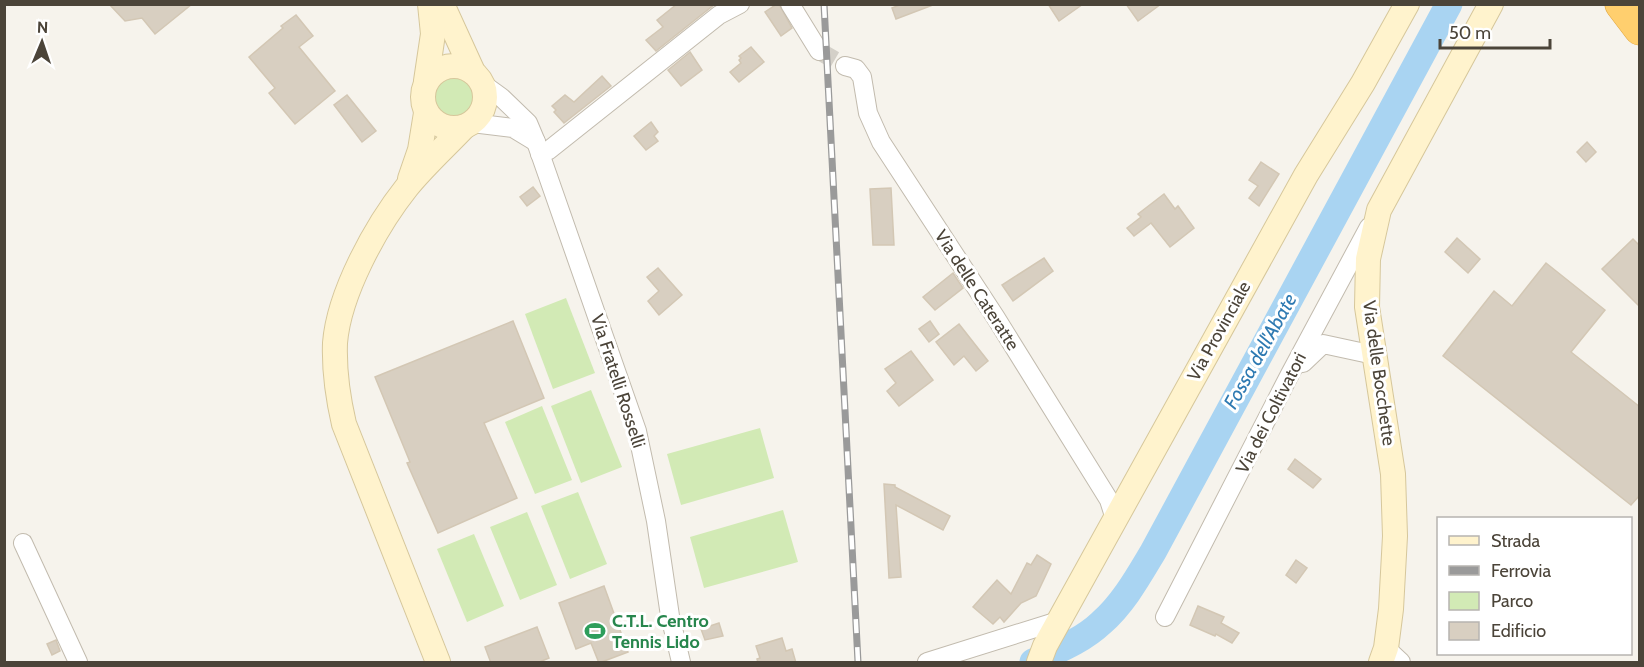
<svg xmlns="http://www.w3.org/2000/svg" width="1644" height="667" font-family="Cabin,sans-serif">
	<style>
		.green { fill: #d2eab5 }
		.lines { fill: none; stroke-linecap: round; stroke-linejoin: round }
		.river { stroke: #a9d4f2; stroke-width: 27 }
		.building { fill: #d8cfc1; stroke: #d3c7b4; stroke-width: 1.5 }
		.street-tunnel { stroke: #d4d0c8; stroke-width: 18; stroke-dasharray: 18 9; stroke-linecap: butt }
		.street-casing { stroke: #c2bbae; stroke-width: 20 }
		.secondary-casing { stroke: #d6c79b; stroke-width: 26 }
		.highway-casing { stroke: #e0a43c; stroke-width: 33 }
		.street { stroke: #fff; stroke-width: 18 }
		.secondary { stroke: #fff3cd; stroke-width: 24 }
		.highway { stroke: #ffcf6e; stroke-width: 32 }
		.rail-casing { stroke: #9a9a9a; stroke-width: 7 }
		.rail { stroke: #fff; stroke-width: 4.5; stroke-dasharray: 14; stroke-linecap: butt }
		.labels { text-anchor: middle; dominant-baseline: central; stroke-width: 6; stroke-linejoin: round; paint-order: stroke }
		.street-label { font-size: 18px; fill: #4b4439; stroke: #fff }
		.leisure-label { font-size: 18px; font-weight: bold; fill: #27864d; stroke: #fff; text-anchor: start }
		.water-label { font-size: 20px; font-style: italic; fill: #2e7ab2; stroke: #fff }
	</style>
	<rect width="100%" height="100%" fill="#f6f3ec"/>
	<!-- green -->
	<g class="green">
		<circle cx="454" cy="97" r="19"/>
		<path d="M566,298L595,373L553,389L525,314Z"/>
		<path d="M591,390L622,467L581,483L551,406Z"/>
		<path d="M542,406L572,480L535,494L505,422Z"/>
		<path d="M760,428L774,478L681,505L667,454Z"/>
		<path d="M578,492L607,564L570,579L541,506Z"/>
		<path d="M783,510L798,562L704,588L690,537Z"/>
		<path d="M527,512L557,585L520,600L490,527Z"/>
		<path d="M474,534L504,606L467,622L437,549Z"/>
	</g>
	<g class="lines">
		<!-- river -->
		<path class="river" d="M1033,662C1056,651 1082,641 1101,623C1123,604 1138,577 1153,552L1449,4"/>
	</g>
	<!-- building -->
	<g class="building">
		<path d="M109,4H192L155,34L142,18L125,21Z"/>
		<path d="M677,4H715L656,51L646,40L663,27L657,20Z"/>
		<path d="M777,4H779L792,28L781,36L765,12Z"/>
		<path d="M902,4H932L933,5L896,19L892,8Z"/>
		<path d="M1048,4H1083L1059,21Z"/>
		<path d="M1126,4H1161L1138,21Z"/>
		<path d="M296,15L313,36L299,47L335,91L295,124L269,93L275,88L249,57L283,28L281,26Z"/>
		<path d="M751,47L764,62L739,82L730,72L741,63L739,60L741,58L739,56Z"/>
		<path d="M690,52L702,70L681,86L668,70Z"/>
		<path d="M602,76L611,86L564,123L554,112L556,110L552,106L565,95L574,102Z"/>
		<path d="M347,95L376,131L362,142L334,105Z"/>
		<path d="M651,122L658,132L654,136L658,141L646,150L634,136Z"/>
		<path d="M1587,142L1596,152L1586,162L1577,152Z"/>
		<path d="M1261,162L1279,174L1259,206L1249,198L1258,186L1249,180Z"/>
		<path d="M533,187L540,196L527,206L520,197Z"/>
		<path d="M891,188L894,245H873L870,189Z"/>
		<path d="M1164,194L1175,209L1178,206L1194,228L1170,247L1151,223L1134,236L1127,228L1141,217L1138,214Z"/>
		<path d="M1457,238L1480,259L1468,273L1445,252Z"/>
		<path d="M1633,239L1640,246V307L1602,269Z"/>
		<path d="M1044,258L1053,271L1013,301L1002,285Z"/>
		<path d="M1546,263L1605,310L1571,352L1640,407V495L1631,505L1443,356L1494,291L1512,306Z"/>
		<path d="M658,268L682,295L659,315L648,301L659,291L647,277Z"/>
		<path d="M953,273L963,288L935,310L923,297Z"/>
		<path d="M513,321L544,398L484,423L517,498L438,533L407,463L410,462L375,377Z"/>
		<path d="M930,321L939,334L929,342L919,329Z"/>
		<path d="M959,324L988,361L976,371L964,356L954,365L936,342Z"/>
		<path d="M911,351L933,380L899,406L887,391L896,383L885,369Z"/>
		<path d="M1295,459L1321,479L1313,488L1288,469Z"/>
		<path d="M884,484L895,485V487L950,516L943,530L896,505L901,577L889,578Z"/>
		<path d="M1037,555L1051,564L1045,577L1036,596L1021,603L1004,622L1000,617L993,624L973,607L997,580L1011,594L1027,563L1031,565Z"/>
		<path d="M1296,560L1307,568L1296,583L1286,575Z"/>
		<path d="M604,586L628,652L599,663L591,643L576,649L559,603Z"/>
		<path d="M1198,606L1224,617L1221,623L1239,633L1232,643L1216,634L1215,636L1190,625Z"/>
		<path d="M719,623L723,636L705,640L701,629Z"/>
		<path d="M537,627L549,658L537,663H491L485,647Z"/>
		<path d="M782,638L786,651L792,649L796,663H758L757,659L760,658L756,646Z"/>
		<path d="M56,640L60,651L52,655L47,644Z"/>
	</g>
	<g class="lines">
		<!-- street-tunnel -->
		<path class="street-tunnel" d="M819,51L845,66"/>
		<!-- street casing -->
		<g class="street-casing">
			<g id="street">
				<path d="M790,4L819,51"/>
				<path d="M845,66L856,69L862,77L868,113L881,142L996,318L1109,500L1115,519"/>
				<path d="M483,84L501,97L528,123L536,142L637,431L656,521L670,616L681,662"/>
				<path d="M472,123L513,128L536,142"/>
				<path d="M540,154L549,150L719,15L740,4"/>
				<path d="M1303,363L1323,344L1374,355"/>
				<path d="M23,543L78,662"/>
				<path d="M1165,617L1290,374L1369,227"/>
				<path d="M1386,648L1401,662"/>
				<path d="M927,662L1058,621"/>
			</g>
		</g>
		<!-- secondary casing -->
		<g class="secondary-casing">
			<g id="secondary">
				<path d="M442,4L473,72"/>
				<circle cx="454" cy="97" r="31"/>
				<path d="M426,81L433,34L430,4"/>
				<path d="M410,179L420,150L426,113"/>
				<path d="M438,662L344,424C338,398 334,370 335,343C339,293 376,226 407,187C424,166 445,147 464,127"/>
				<path d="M1039,662L1045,646L1306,175L1363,83L1407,4"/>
				<path d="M1381,662L1386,648L1391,609L1395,536L1393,474L1367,307L1368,259L1379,210L1491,4"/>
			</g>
		</g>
		<!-- highway casing -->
		<g class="highway-casing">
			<path id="highway" d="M1621,4L1640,29"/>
		</g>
		<!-- street -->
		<use href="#street" class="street"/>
		<!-- secondary -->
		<use href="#secondary" class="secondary"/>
		<!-- highway -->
		<use href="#highway" class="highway"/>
		<!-- rail casing -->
		<g class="rail-casing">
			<path id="rail" d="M824,4L858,662"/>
		</g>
		<!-- rail -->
		<use href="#rail" class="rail"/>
	</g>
	<!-- icons -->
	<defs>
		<g id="stadium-bare" transform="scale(1.62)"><path d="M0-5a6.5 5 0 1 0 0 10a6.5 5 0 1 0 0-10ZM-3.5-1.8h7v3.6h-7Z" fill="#2e9e5b" stroke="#fff" stroke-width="2.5" paint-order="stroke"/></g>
	</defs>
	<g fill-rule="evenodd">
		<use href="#stadium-bare" x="595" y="631"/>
	</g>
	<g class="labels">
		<!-- street labels -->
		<g class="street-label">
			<text transform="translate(977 290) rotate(57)">Via delle Cateratte</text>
			<text transform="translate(1219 331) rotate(-61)">Via Provinciale</text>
			<text transform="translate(1379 373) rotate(82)">Via delle Bocchette</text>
			<text transform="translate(618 381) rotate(72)">Via Fratelli Rosselli</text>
			<text transform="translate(1271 413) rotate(-63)">Via dei Coltivatori</text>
		</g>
		<!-- leisure labels -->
		<g class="leisure-label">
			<text x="612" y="621">C.T.L. Centro<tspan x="612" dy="21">Tennis Lido</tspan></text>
		</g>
		<!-- water labels -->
		<g class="water-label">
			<text transform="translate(1260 351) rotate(-61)">Fossa dell'Abate</text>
		</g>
	</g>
	<!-- border -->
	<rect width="1644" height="667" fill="none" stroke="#4b4439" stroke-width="12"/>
	<!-- legend -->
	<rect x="1437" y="517" width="195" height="138" fill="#ffffff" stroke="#b7b4b0" stroke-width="1.5"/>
	<rect x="1449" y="536" width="30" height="9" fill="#fff3cd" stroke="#b7b4b0" stroke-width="1.5"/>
	<text x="1491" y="547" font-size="18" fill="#4b4439">Strada</text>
	<rect x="1449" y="566" width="30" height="9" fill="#9a9a9a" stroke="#b7b4b0" stroke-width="1.5"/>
	<text x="1491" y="577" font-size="18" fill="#4b4439">Ferrovia</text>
	<rect x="1449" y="592" width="30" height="18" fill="#d2eab5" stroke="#b7b4b0" stroke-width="1.5"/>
	<text x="1491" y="607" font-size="18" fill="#4b4439">Parco</text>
	<rect x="1449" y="622" width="30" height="18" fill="#d8cfc1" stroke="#b7b4b0" stroke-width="1.5"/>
	<text x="1491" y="637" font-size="18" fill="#4b4439">Edificio</text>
	<!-- north arrow -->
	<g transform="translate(42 42) rotate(2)" stroke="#ffffff" stroke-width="4.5" paint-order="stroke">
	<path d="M0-4.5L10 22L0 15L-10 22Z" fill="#4b4439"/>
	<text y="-9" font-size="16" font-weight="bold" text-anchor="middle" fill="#4b4439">N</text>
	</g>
	<!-- scale -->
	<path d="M1440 39v9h110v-9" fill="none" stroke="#4b4439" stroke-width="3"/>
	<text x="1449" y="39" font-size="18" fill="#4b4439" stroke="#ffffff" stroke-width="4.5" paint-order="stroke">50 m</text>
</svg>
